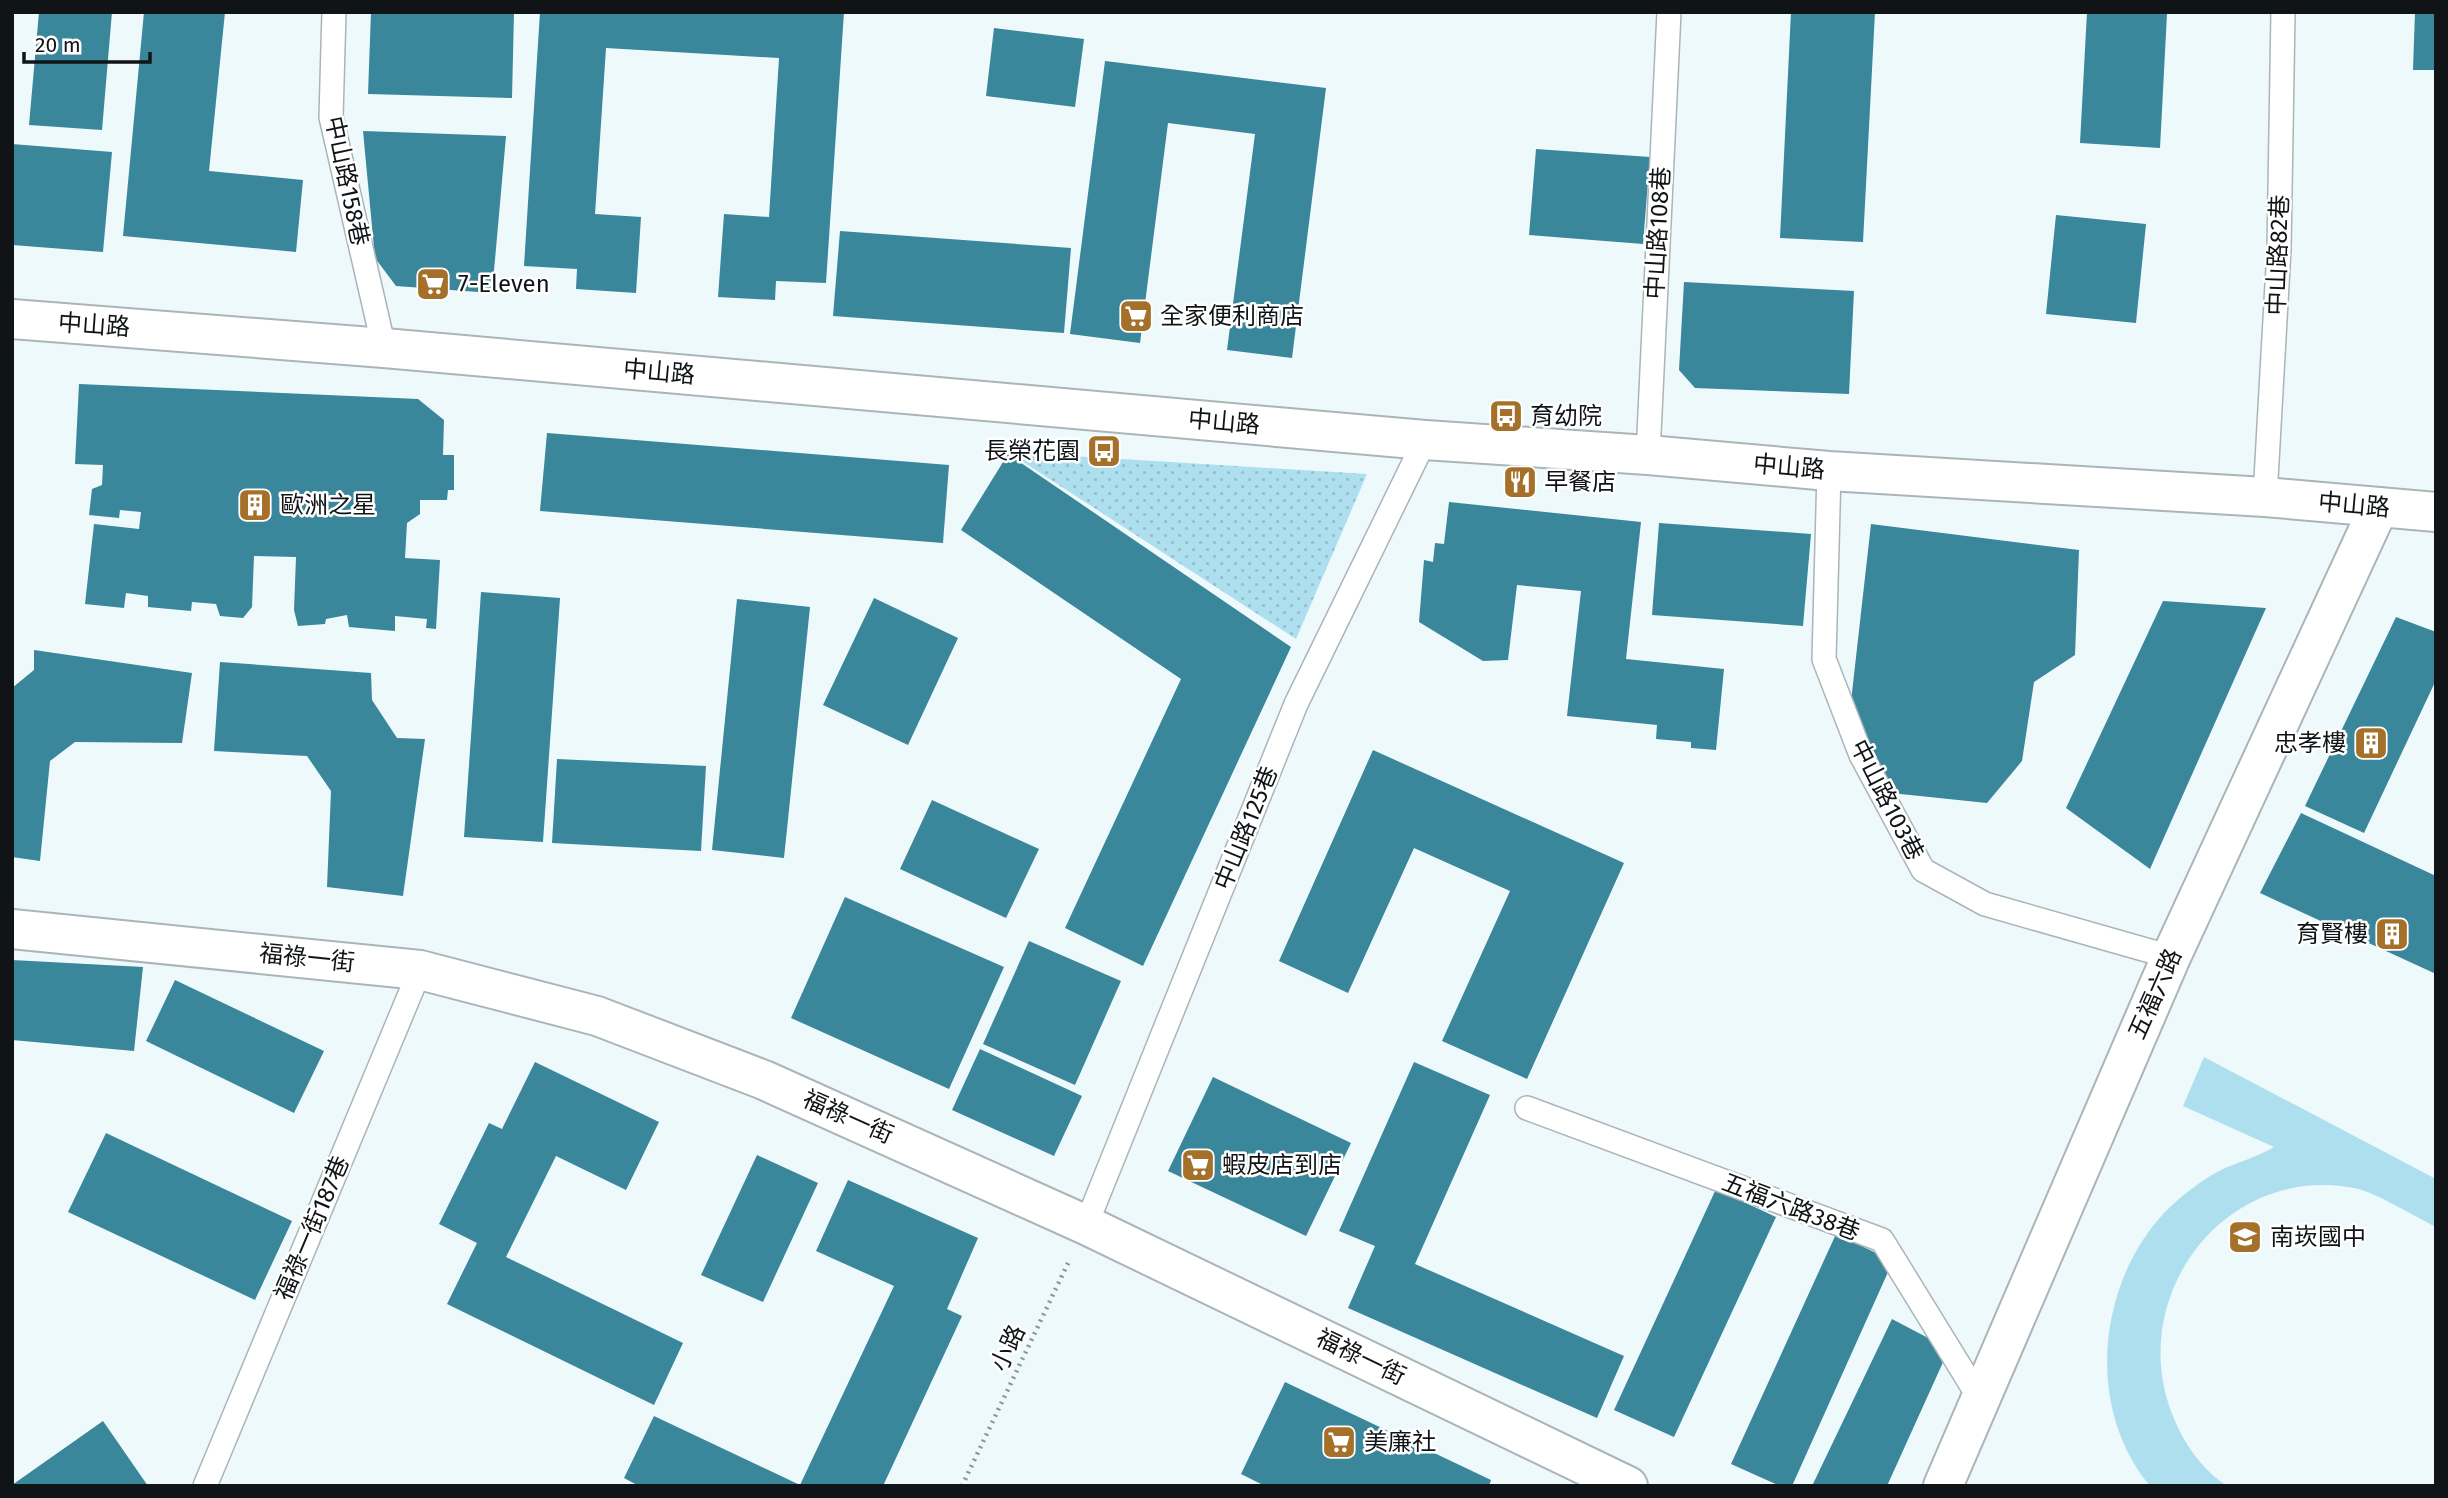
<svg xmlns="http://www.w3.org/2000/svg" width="2448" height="1498" font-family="'Fira Sans','Noto Sans TC',sans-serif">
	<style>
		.park { fill: url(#park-dots) }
		.pitch { fill: #aedfef }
		.building { fill: #3a869b }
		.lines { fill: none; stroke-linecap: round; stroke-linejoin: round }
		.service-casing { stroke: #abb5b9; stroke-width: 26 }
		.minor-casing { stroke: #abb5b9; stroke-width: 42 }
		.path { stroke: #8c9396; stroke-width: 4.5; stroke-dasharray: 2 5; stroke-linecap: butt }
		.service { stroke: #fff; stroke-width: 23 }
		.minor { stroke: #fff; stroke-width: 38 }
		.labels { text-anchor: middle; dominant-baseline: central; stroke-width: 5; stroke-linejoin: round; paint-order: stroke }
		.street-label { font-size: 24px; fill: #111416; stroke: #fff }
		.poi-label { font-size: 24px; fill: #111416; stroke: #fff; text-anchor: start }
	</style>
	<defs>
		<pattern id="park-dots" width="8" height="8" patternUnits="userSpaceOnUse" patternTransform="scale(1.75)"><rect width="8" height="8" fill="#aedfef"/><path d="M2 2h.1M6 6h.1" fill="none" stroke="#95becc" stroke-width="1.8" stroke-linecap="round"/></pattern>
	</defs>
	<rect width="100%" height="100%" fill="#eef9fc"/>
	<!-- park -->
	<path class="park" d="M1008,452L1367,474L1296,639Z"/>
	<!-- pitch -->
	<path class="pitch" d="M2204,1057L2436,1179V1227C2416,1217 2373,1191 2354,1188C2222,1163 2122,1301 2175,1421C2185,1445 2205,1473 2228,1486H2150C2085,1408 2097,1284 2165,1212C2182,1195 2204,1178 2225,1168C2242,1161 2259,1156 2274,1147L2183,1106Z"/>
	<!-- building -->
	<g class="building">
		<path d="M39,12H112L102,130L29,125Z"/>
		<path d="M144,12H225L209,171L303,180L296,252L123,236Z"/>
		<path d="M371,12H514L512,98L368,94Z"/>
		<path d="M540,12H844L826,283L776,281L775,300L718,297L724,214L769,217L779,58L606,48L595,214L641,217L636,293L576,289L577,269L524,266Z"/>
		<path d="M1791,12H1875L1863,242L1780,238Z"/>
		<path d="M2087,12L2167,14L2160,148L2080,143Z"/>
		<path d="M2415,12H2436V70H2413Z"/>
		<path d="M994,28L1084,39L1075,107L986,96Z"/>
		<path d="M1105,61L1326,88L1292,358L1227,350L1255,134L1168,123L1140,343L1070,334Z"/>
		<path d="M363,131L506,136L492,293L396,286L375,258Z"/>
		<path d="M12,144L112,152L103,252L12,245Z"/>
		<path d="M1536,149L1650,157L1643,244L1529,235Z"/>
		<path d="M2056,215L2146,224L2136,323L2046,314Z"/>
		<path d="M840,231L1071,248L1064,333L833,316Z"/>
		<path d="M1684,282L1854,291L1849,394L1695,388L1679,370Z"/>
		<path d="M79,384L418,399L444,420L443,455H454V490H448L447,500H420V514L407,523L405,558L440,560L436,629L426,628L427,619L395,616V631L349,627L347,615L326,619L325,624L298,626L294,610L296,557L254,556L252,607L243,618L220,616L216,604L192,602L191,611L148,607V596L126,593L124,608L85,604L94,524L139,529L141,512L120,510L119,518L89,515L92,489L102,485L103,465L75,464Z"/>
		<path d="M547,433L949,465L943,543L540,511Z"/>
		<path d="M1008,454L1291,647L1143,966L1065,928L1181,679L961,530Z"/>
		<path d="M1449,502L1641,522L1626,659L1724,669L1716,750L1691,748V742L1656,739L1657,725L1567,716L1581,591L1517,585L1508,660L1483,661L1419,622L1424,560L1433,562L1435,543L1444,544Z"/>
		<path d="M1659,523L1811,534L1803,626L1652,615Z"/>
		<path d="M1871,524L2079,550L2075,655L2034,682L2022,761L1987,803L1891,793L1848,728Z"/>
		<path d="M481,592L560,598L543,842L464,837Z"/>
		<path d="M874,598L958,638L908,745L823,705Z"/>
		<path d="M737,599L810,607L784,858L712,850Z"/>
		<path d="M2163,601L2266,608L2150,869L2066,808Z"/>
		<path d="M2396,617L2436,632V680L2364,833L2305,806Z"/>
		<path d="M34,650L192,673L182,743L75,742L50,761L40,861L12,857V688L34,670Z"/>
		<path d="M220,662L371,673L372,700L397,738L425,739L403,896L327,887L331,791L307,756L214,751Z"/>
		<path d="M1373,750L1624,863L1527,1079L1442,1041L1510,891L1414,848L1348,993L1279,961Z"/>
		<path d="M557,759L706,766L701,851L552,843Z"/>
		<path d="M932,800L1039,849L1006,918L900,869Z"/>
		<path d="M2301,813L2436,876V974L2260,893Z"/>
		<path d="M845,897L1004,967L949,1089L791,1018Z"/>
		<path d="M1029,941L1121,981L1075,1085L983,1044Z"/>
		<path d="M12,960L143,967L134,1051L12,1040Z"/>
		<path d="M175,980L324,1051L294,1113L146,1041Z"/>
		<path d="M980,1049L1082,1096L1054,1156L952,1110Z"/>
		<path d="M535,1062L659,1122L626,1190L556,1156L506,1257L683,1343L654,1405L447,1304L477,1243L439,1224L489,1123L502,1129Z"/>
		<path d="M1414,1062L1490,1095L1415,1264L1624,1356L1597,1418L1348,1308L1375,1246L1339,1231Z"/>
		<path d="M1213,1077L1351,1143L1306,1236L1168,1171Z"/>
		<path d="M106,1133L292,1221L255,1300L68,1212Z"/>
		<path d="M757,1155L818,1183L763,1302L701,1275Z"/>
		<path d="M848,1180L978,1238L947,1309L962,1316L883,1486H639L624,1478L654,1416L800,1485L894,1286L816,1251Z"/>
		<path d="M1716,1189L1776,1217L1674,1437L1614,1410Z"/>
		<path d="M1836,1234L1893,1261L1792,1486H1780L1731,1464Z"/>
		<path d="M1892,1319L1949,1349L1887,1486H1812Z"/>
		<path d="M1285,1382L1491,1480L1489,1486H1265L1241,1474Z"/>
		<path d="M103,1421L148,1486H12V1485Z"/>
	</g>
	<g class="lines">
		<!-- service casing -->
		<g class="service-casing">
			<g id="service">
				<path d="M334,12L331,117L384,348"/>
				<path d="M1648,455L1669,12"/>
				<path d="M1829,471L1824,659L1861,755L1923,870L1985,904L2171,957"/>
				<path d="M2265,497L2279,249L2283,12"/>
				<path d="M1527,1108L1882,1240L1980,1399"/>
				<path d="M1086,1225L1296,704L1425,440"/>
				<path d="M205,1486L420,970"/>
			</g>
		</g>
		<!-- minor casing -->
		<g class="minor-casing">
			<g id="minor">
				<path d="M12,319L384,348L1425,440L1648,455L1829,471L2265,497L2436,512"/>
				<path d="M12,929L420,970L597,1016L764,1080L1086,1225L1628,1486"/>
				<path d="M1943,1486L2171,957L2379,507"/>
			</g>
		</g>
		<!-- path -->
		<path class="path" d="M962,1486L1069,1261"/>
		<!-- service -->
		<use href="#service" class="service"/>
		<!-- minor -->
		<use href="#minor" class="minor"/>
	</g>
	<!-- icons -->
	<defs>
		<g id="supermarket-square" transform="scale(1.75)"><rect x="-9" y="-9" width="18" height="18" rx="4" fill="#a5702a" stroke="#fff"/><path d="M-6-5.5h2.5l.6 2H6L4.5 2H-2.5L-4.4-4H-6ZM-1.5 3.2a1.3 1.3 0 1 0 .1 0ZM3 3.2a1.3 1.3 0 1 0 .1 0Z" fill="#fff"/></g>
		<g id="bus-square" transform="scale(1.75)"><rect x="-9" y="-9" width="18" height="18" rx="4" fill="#a5702a" stroke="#fff"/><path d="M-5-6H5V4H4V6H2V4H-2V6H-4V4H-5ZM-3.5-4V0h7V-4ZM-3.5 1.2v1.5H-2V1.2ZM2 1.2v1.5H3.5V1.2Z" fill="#fff"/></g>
		<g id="restaurant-square" transform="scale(1.75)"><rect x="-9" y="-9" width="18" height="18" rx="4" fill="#a5702a" stroke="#fff"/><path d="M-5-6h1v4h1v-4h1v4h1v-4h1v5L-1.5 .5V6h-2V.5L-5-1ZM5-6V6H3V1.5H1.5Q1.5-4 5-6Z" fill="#fff"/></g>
		<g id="building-square" transform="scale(1.75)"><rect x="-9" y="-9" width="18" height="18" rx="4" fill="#a5702a" stroke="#fff"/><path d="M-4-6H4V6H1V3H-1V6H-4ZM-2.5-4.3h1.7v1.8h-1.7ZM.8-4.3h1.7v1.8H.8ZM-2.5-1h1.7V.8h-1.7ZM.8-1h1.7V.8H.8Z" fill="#fff"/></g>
		<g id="school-square" transform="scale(1.75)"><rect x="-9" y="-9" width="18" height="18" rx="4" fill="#a5702a" stroke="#fff"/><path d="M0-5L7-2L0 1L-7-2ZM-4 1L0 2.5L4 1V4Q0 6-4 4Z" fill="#fff"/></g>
	</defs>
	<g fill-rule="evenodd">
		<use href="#supermarket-square" x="433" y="284"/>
		<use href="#supermarket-square" x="1136" y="316"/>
		<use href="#bus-square" x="1506" y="416"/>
		<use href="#bus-square" x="1104" y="451"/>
		<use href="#restaurant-square" x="1520" y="482"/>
		<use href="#building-square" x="255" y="505"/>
		<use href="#building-square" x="2371" y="743"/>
		<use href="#building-square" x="2392" y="934"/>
		<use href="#supermarket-square" x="1198" y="1165"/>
		<use href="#school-square" x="2245" y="1237"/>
		<use href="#supermarket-square" x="1339" y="1442"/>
	</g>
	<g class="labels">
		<!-- street labels -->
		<g class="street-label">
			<text transform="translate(347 181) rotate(78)">中山路158巷</text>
			<text transform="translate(1658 233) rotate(-87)">中山路108巷</text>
			<text transform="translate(2278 255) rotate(-88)">中山路82巷</text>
			<text transform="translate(94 325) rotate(4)">中山路</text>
			<text transform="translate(659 372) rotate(5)">中山路</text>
			<text transform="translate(1224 422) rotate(5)">中山路</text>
			<text transform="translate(1789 467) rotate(5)">中山路</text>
			<text transform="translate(2354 505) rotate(5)">中山路</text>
			<text transform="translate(1887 800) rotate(63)">中山路103巷</text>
			<text transform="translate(1246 828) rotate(-68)">中山路125巷</text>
			<text transform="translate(307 958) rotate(6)">福祿一街</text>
			<text transform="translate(2155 994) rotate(-66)">五福六路</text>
			<text transform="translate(848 1117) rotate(24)">福祿一街</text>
			<text transform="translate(1791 1207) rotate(21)">五福六路38巷</text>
			<text transform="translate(312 1228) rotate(-67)">福祿一街187巷</text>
			<text transform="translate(1008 1348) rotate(-65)">小路</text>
			<text transform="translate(1361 1357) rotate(26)">福祿一街</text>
		</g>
		<!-- poi labels -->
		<g class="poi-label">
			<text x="458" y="284">7-Eleven</text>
			<text x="1160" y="316">全家便利商店</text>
			<text x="1530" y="416">育幼院</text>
			<text x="1080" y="451" text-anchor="end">長榮花園</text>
			<text x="1544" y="482">早餐店</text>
			<text x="280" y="505">歐洲之星</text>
			<text x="2346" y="743" text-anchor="end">忠孝樓</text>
			<text x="2368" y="934" text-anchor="end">育賢樓</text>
			<text x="1222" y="1165">蝦皮店到店</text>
			<text x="2270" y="1237">南崁國中</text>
			<text x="1364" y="1442">美廉社</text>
		</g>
	</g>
	<!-- border -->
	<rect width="2448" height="1498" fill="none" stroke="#111416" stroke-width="28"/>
	<!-- scale -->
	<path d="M24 52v10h126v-10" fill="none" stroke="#111416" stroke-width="3.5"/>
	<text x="35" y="52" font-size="21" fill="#111416" stroke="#ffffff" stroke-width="5" paint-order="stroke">20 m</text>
</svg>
